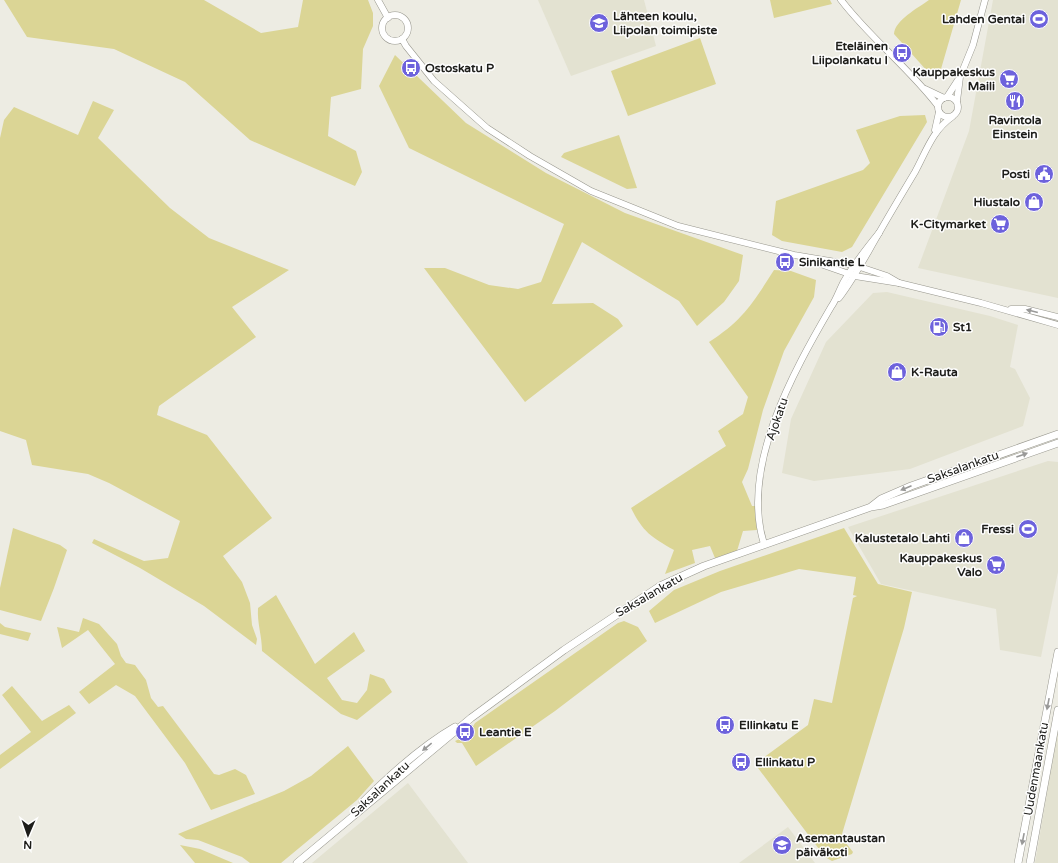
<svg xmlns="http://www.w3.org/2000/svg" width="1058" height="863" font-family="'Varela Round',sans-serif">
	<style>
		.built { fill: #e3e2d1 }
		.green { fill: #dbd595 }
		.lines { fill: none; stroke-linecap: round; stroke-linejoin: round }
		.tertiary-casing { stroke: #97968d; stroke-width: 7 }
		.secondary-casing { stroke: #97968d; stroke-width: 8 }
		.primary-casing { stroke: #97968d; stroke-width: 8 }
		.tertiary { stroke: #fff; stroke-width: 6 }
		.secondary { stroke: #fff; stroke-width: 7 }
		.primary { stroke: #fff; stroke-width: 7 }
		.oneway { fill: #999998 }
		.labels { text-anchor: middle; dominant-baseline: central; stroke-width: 3; stroke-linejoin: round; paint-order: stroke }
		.poi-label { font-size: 12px; font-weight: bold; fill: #1d1d1a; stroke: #fff; text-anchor: start }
		.street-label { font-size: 12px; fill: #1d1d1a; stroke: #fff }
	</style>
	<rect width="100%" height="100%" fill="#edece3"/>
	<!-- built -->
	<g class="built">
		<path d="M538,0H644L656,46L571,76Z"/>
		<path d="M993,0H1058V298L918,268L969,131Z"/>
		<path d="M887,292L990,316L1018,325L1010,367L1015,369L1030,398L1023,426L910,469L814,481L782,473L791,419L826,342L873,293Z"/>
		<path d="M1048,461L1058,462V572L1041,657L1000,650L996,609L881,584L848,527Z"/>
		<path d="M1058,728V863H1035Z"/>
		<path d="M408,783L468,863H312Z"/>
		<path d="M788,827L815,863H739Z"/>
	</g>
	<!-- green -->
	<g class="green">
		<path d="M4,0H204L261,33L298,27L303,0H368L373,13V26L363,49L361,89L331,97L328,136L356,151L362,172L355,186L250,140L185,82L114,49L27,37Z"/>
		<path d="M770,0H830L832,4L774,18Z"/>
		<path d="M929,0H961L941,69L934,74L928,72L894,34C895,20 918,8 929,0Z"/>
		<path d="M700,38L716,84L628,116L611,71Z"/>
		<path d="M395,55L466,123L546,173L625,213L743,255L739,281L724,302L697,326L679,301L582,242L552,304L593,303L618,319L623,326L525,402L424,268H445L489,285L518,289L541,282L564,224L409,148L379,86Z"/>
		<path d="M93,101L114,110L98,138L170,208L209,238L289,270L232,307L256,337L159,406L157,415L207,435L272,518L223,556L242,582L250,603L252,625L257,639L256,645L204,606L140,568L92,543L94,539L144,561L168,558L180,521L109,483L88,474L32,465L26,440L0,431V138L4,120L14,107L78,135Z"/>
		<path d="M925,115L927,122L852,247L842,252L782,241L772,235L776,201L863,170L870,163L856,130L900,116Z"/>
		<path d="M619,135L637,188L627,189L561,157L564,153Z"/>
		<path d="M774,270L791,271L816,280L814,297L784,351L763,410L748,469L742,482L752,506H755L757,530L743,531L737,551L715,558L710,546L692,550L695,563L665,574L674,550C651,537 643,532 631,508L726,446L718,431L743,414L748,397L709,342C743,320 753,303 774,270Z"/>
		<path d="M13,528L60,545L67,550L54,588L41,621L0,610V588Z"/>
		<path d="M844,528L878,584L912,592L904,628L842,834V838L853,852L852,854L832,861L825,857L755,764L808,725L814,699L832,703L853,598L857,596L853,595L856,577L799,569L721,592L655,623L649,611L674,590L720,571Z"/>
		<path d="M276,595L315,664L354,632L365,651L327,678L342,700L357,703L367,690L370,674L384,679L392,692L357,720L341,714L262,651C262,636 257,623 258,608Z"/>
		<path d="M83,618L99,624L117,644L121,656L126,663L135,665L146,680L151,698L158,707L163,706L214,774L219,775L235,769L246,775L255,794L211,810L185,763L135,696L116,685L89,704L79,692L115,664L88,630L62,648L57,627L79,632Z"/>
		<path d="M624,621L638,627L647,641L555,711L476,766L462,743H457L455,741L468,735L475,723L618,623Z"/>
		<path d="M0,623L5,627L31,633L28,641L0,634Z"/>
		<path d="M12,686L42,721L69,705L76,713L0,769V755L31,732L2,695Z"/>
		<path d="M348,746L374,781L357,800L281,863H250L242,857L198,840L186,839L178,834L284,791L311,776Z"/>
		<path d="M180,845L200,849L233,863H195Z"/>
	</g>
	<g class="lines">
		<!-- tertiary casing -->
		<g class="tertiary-casing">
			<g id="tertiary">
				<path d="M378,0L388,18"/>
				<path d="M841,0C870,38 909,68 938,106"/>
				<circle cx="395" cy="28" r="13"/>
				<path d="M402,39L406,46L434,81L487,128L530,156L591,191L678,226L794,255L854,265L887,276L899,283"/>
				<path d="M925,89L944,98"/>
				<circle cx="948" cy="107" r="10"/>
				<path d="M947,97L958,80"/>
				<path d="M957,101L960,77L973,45L985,0"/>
				<path d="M935,130L939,112"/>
				<path d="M809,260L855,276L899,283L981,303L1058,325"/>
				<path d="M839,298C855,277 866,255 879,233C891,212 903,192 915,172C926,152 932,131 952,117"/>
				<path d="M1011,309H1025L1058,317"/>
				<path d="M764,544C740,467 793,372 831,307C836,300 839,291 843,283C853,265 866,249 879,233"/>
			</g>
		</g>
		<!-- secondary casing -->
		<g class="secondary-casing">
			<g id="secondary">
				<path d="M872,506L881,499L911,486L1058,434"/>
				<path d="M363,802C390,775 422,746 455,727"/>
				<path d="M297,863L471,718L564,650L660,586L704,566L871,507L883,505L1058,443"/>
			</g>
		</g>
		<!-- primary casing -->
		<g class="primary-casing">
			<g id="primary">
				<path d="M1018,863L1058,652"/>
				<path d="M1030,863L1058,710"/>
			</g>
		</g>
		<!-- tertiary -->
		<use href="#tertiary" class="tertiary"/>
		<!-- secondary -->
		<use href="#secondary" class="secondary"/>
		<!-- primary -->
		<use href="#primary" class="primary"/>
	</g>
	<!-- one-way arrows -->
	<defs><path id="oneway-solid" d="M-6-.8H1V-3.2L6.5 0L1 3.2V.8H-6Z"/></defs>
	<g class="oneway">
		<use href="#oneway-solid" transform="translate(1032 311) rotate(-166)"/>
		<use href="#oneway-solid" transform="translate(1022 455) rotate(-20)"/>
		<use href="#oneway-solid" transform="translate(906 488) rotate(157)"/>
		<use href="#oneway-solid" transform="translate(1048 704) rotate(101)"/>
		<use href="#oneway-solid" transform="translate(427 747) rotate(141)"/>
		<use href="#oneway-solid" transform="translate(1023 839) rotate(101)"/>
	</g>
	<!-- icons -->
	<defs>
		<g id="stadium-disc" transform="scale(1)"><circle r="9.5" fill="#6d62dc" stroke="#fff"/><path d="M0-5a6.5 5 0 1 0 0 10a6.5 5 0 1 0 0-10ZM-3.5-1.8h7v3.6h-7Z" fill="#fff"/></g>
		<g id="school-disc" transform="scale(1)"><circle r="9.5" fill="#6d62dc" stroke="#fff"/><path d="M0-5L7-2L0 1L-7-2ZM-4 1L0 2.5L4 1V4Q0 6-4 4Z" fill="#fff"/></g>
		<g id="bus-disc" transform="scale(1)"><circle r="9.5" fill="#6d62dc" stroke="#fff"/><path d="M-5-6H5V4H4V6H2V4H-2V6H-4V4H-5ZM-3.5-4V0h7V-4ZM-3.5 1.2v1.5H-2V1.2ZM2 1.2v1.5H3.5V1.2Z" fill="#fff"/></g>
		<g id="supermarket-disc" transform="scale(1)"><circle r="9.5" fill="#6d62dc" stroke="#fff"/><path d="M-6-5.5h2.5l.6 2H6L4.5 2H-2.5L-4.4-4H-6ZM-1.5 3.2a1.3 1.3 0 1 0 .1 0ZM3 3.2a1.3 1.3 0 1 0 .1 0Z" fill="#fff"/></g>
		<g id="restaurant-disc" transform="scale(1)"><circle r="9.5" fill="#6d62dc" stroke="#fff"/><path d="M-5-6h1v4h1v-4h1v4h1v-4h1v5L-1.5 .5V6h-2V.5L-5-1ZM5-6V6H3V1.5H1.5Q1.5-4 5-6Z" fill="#fff"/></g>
		<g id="civic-disc" transform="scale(1)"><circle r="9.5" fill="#6d62dc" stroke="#fff"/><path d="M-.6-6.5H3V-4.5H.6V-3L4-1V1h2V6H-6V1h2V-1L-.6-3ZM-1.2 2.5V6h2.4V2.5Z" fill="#fff"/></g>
		<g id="shop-disc" transform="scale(1)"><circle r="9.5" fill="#6d62dc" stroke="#fff"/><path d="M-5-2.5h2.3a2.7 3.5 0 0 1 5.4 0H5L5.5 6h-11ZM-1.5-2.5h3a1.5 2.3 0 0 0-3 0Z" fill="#fff"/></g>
		<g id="fuel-disc" transform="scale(1)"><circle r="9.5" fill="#6d62dc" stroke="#fff"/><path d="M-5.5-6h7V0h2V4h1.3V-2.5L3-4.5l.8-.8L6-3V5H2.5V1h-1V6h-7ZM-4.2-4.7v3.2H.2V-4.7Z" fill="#fff"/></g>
	</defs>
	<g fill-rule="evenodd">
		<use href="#stadium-disc" x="1039" y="19"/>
		<use href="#school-disc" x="599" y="23"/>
		<use href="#bus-disc" x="902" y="53"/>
		<use href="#bus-disc" x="411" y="68"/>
		<use href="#supermarket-disc" x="1009" y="79"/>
		<use href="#restaurant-disc" x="1015" y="101"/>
		<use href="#civic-disc" x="1044" y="174"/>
		<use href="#shop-disc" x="1034" y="202"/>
		<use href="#supermarket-disc" x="1000" y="224"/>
		<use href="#bus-disc" x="785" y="262"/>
		<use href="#fuel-disc" x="939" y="327"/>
		<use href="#shop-disc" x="897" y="372"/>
		<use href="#stadium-disc" x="1028" y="529"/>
		<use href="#shop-disc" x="964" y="538"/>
		<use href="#supermarket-disc" x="996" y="565"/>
		<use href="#bus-disc" x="725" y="725"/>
		<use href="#bus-disc" x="465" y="732"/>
		<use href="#bus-disc" x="741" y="762"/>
		<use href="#school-disc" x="782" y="845"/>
	</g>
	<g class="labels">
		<!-- poi labels -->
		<g class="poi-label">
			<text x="613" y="16">Lähteen koulu,<tspan x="613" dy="14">Liipolan toimipiste</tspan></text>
			<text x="1025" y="19" text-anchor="end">Lahden Gentai</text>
			<text x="888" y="46" text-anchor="end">Eteläinen<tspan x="888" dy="14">Liipolankatu I</tspan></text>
			<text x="425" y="68">Ostoskatu P</text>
			<text x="995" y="72" text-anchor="end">Kauppakeskus<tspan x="995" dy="14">Maili</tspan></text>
			<text x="1015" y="120" text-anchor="middle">Ravintola<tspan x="1015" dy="14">Einstein</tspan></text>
			<text x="1030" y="174" text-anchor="end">Posti</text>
			<text x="1020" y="202" text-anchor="end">Hiustalo</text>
			<text x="986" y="224" text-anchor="end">K-Citymarket</text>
			<text x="799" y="262">Sinikantie L</text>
			<text x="953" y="327">St1</text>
			<text x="911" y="372">K-Rauta</text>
			<text x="1014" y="529" text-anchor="end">Fressi</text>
			<text x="950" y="538" text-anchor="end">Kalustetalo Lahti</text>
			<text x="982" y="558" text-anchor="end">Kauppakeskus<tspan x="982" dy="14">Valo</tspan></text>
			<text x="739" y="725">Ellinkatu E</text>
			<text x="479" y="732">Leantie E</text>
			<text x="755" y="762">Ellinkatu P</text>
			<text x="796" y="838">Asemantaustan<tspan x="796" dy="14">päiväkoti</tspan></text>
		</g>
		<!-- street labels -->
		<g class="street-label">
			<text transform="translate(777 419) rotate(-71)">Ajokatu</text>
			<text transform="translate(963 467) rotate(-20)">Saksalankatu</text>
			<text transform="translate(649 595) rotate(-30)">Saksalankatu</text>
			<text transform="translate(1036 769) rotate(-80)">Uudenmaankatu</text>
			<text transform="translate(380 789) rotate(-43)">Saksalankatu</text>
		</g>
	</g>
	<!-- north arrow -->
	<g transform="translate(28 835) rotate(182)" stroke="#ffffff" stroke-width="3" paint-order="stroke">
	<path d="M0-3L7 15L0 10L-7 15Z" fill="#1d1d1a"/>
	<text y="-6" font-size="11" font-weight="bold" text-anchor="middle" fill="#1d1d1a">N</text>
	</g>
</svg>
